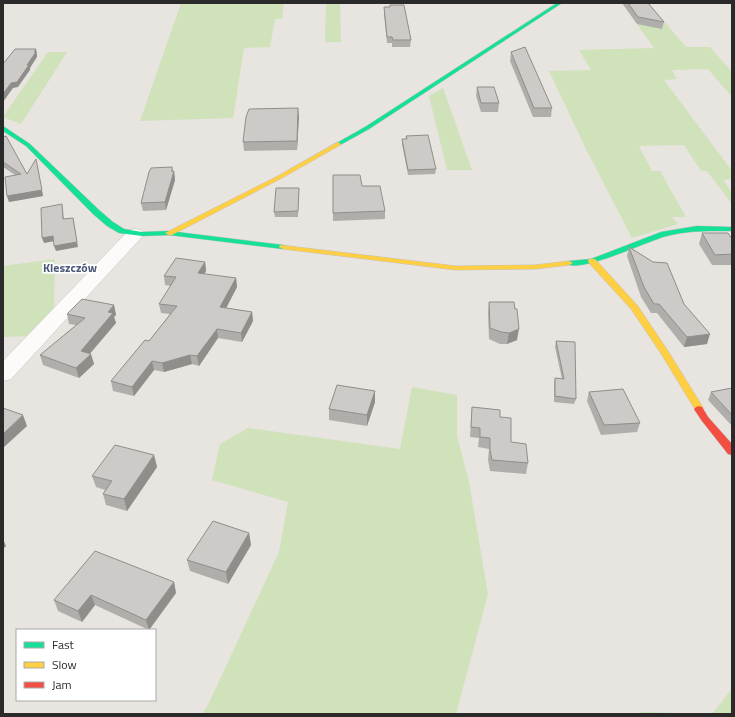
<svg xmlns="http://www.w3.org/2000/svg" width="735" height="717" font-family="'Titillium Web',sans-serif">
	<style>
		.green { fill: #cfe2ba }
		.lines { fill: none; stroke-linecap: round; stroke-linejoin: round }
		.street-casing { stroke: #c2c1c1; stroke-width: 1 }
		.fast-casing { stroke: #c2c1c1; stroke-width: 1 }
		.slow-casing { stroke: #c2c1c1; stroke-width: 1 }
		.jam-casing { stroke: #c2c1c1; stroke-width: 1 }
		.street { fill: #fcfbfa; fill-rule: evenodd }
		.fast { fill: #16e098; fill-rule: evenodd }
		.slow { fill: #ffcf43; fill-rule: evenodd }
		.jam { fill: #f24e42; fill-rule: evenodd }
		.wall { fill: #b0aeab }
		.shaded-wall { fill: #908d8b }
		.building { fill: #cdcac7; stroke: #908d8b }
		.labels { text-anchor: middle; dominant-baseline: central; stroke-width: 3.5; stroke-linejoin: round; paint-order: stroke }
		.quarter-label { font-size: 12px; font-weight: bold; fill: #4c597a; stroke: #fff }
	</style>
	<rect width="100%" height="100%" fill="#e8e4e0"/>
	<!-- green -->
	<g class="green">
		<path d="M181,3H284L282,19H275L270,47L244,48L233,118L140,121Z"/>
		<path d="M326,3H340L341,42H325Z"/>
		<path d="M657,13L686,47H710L732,72V97L708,69L672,70L677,79L664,80L732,171V179L723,180L732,193V204L707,171H701L684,145L639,146L652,171H660L686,217H672L678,224L632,238L586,149L549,71L591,70L579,50L654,48L630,14Z"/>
		<path d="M48,52H67L21,124L3,117Z"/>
		<path d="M443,88L472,170H447L429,96Z"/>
		<path d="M55,259L54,311L31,336L3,337V266Z"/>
		<path d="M412,387L457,395V436L469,482L488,594L456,714H202L208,705L279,552L288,502L212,480L220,444L248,428L400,449Z"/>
		<path d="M732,689V714H640L641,712L712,714Z"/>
	</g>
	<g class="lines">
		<!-- street casing -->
		<g class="street-casing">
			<path id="street" d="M135,229L141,230L144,234L141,238L11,379L3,381V361L129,230Z"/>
		</g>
		<!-- fast casing -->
		<g class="fast-casing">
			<g id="fast">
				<path d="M557,3H562L369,129L340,145L335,144L365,127Z"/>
				<path d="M3,126L30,144L99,210L113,222L124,229L142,232L169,231L283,245L287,247L283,249L169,235L142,236L119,233L107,226L93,214L26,146L3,131Z"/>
				<path d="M697,226L732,227V231C709,231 691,230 667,236C649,240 579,275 565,263L569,261L591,259L661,232Z"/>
			</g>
		</g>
		<!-- slow casing -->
		<g class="slow-casing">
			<g id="slow">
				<path d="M338,142L341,144L340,145L280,179L172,235H169L165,233L276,177Z"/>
				<path d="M280,245L456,266L535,265L569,261L573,263L569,265L535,269L456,270L283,249L279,247Z"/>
				<path d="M589,259H595L637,305L668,351L704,409L702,411H696L660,352L631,309L589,263L588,261Z"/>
			</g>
		</g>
		<!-- jam casing -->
		<g class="jam-casing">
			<path id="jam" d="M699,406L702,407L708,417L732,444V455L728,454L702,421L694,409L696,407Z"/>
		</g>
		<!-- street -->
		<use href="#street" class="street"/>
		<!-- fast -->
		<use href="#fast" class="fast"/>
		<!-- slow -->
		<use href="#slow" class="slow"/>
		<!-- jam -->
		<use href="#jam" class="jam"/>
	</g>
	<!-- wall -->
	<g class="wall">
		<path d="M622,3H648L664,22L662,29L637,24Z"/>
		<path d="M384,7L411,40L410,47H392V43H387L384,14Z"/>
		<path d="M511,52L552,108L551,117H533L510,61Z"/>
		<path d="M477,87L499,103L498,112H481L476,96Z"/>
		<path d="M299,116L297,150L244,151L243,142Z"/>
		<path d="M406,136L436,169L435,174L408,175L402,144V139H406Z"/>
		<path d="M3,137L27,174L37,165L43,196L9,202L7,196L15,175L3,167Z"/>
		<path d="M174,171L175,180L166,210L143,211L141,203L173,172Z"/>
		<path d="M333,175L362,186L385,211V219L333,221Z"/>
		<path d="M299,188L298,217H275L274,212Z"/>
		<path d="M702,233L732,239V265H712L699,244Z"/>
		<path d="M629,247L684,304L707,344L684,347L657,313H651L641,297L627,256Z"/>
		<path d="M205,262L206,271L204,274L236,278L237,287L226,308L252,312L253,321L242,342L218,338L199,366L192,364L164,372L154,370L134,396L113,391L111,381L149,341L170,314L161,313L159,304L171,286L165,285L164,276Z"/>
		<path d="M489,302L517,340L507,344H500L489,339L488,313Z"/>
		<path d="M114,305L116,315L114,317L116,323L90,354L94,364L79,378L43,365L40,355L76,325L69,324L67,314Z"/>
		<path d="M556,341L576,399L574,404L554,402V384L555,378L562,379L555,347Z"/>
		<path d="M732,388V426L708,400L711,392Z"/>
		<path d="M375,391V402L367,426L329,420V409Z"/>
		<path d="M589,392L640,423L637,432L601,435L587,401Z"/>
		<path d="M472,407L500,417L511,442L528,463L526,474L490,471L488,460L489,449L478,447L479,438L470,437Z"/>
		<path d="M154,455L157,467L127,511L106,505L103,494L105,490L96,487L92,476Z"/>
		<path d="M249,533L251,545L228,584L190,571L187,560Z"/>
		<path d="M174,582L176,593L149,630L95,605L82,622L58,611L54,600Z"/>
	</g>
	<!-- shaded-wall -->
	<g class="shaded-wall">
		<path d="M36,49L37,54V57L30,68V70L18,87L13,88L3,102V94L11,83L27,65Z"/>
		<path d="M298,108L299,116L297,150V141Z"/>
		<path d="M36,159L43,196L9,202L7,196L42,190Z"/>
		<path d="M172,167L173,173L174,171L175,180L166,210L165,202Z"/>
		<path d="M62,204L63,210L64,225L63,219Z"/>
		<path d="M73,218L78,247L56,251L54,246Z"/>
		<path d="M53,236L55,241L44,243L42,238Z"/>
		<path d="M205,262L206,271L199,283L198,273Z"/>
		<path d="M236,278L237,287L222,316L220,307Z"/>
		<path d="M114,305L116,315L114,317L116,323L83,361L81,351L108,312Z"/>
		<path d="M252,312L253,321L242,342L241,333Z"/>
		<path d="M217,329L218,338L199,366L197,356Z"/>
		<path d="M519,329L517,340L507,344L509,333Z"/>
		<path d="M710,334L707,344L684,347L687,337Z"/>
		<path d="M91,354L94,364L79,378L76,368Z"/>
		<path d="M190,355L192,364L164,372L162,363Z"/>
		<path d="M152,361L154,370L134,396L132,387Z"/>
		<path d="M375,391V402L367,426V415Z"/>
		<path d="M23,415L27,426L3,448V434Z"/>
		<path d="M154,455L157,467L127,511L124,499Z"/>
		<path d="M249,533L251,545L228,584L226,572Z"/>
		<path d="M3,539L6,546L3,549Z"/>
		<path d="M174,582L176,593L149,630L146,620Z"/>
		<path d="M91,595L95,605L82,622L78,611Z"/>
	</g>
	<!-- building -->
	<g class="building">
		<path d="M628,3H648L664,22L638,17Z"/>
		<path d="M390,5H404L411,40H393L392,37H387L384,7H390Z"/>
		<path d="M525,47L552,108H534L511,52Z"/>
		<path d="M15,49H36L34,52H36L27,65H29L17,82L11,83L3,94V64Z"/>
		<path d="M477,87H494L499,103H481Z"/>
		<path d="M298,108L297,141L243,142L246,117L249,109Z"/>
		<path d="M428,135L436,169L408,170L402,139H407L406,136Z"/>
		<path d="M6,136L27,174L36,159L42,190L7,196L5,177L21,174L3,162V137Z"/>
		<path d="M172,167V172L174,171L165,202L141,203L149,172L151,168Z"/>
		<path d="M333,175H360L362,186H380L385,211L333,213Z"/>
		<path d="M276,188H299L298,211L274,212Z"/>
		<path d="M62,204L63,219L73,218L77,242L54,246L53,236L42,238L41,208Z"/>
		<path d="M702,233H728L732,239V254L715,255Z"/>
		<path d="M629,247L653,262L667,263L684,304L710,334L687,337L659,304H654L644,287Z"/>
		<path d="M176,258L205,262L198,273L236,278L220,307L252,312L241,333L217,329L197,356L190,355L162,363L152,361L132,387L111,381L145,340L149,341L177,306L159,304L176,277L164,276Z"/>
		<path d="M82,299L114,305L108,312L113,313L81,351L91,354L76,368L40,355L85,318L67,314Z"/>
		<path d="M489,302H514L515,309H517L519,329L509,333L501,332L490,328Z"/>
		<path d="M556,341L575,342L576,399L555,396V378L564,379Z"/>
		<path d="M337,385L375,391L367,415L329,409Z"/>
		<path d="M732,388V415L711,392Z"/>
		<path d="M623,389L640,423L604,425L589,392Z"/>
		<path d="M472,407L500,410V417L511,418V442L526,444L528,463L492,460L490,450V438L480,437V428L471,427Z"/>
		<path d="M3,408L23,415L3,434Z"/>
		<path d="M115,445L154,455L124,499L103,494L112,481L92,476Z"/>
		<path d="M213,521L249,533L226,572L187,560Z"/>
		<path d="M95,551L174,582L146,620L91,595L78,611L54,600Z"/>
	</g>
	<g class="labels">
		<!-- quarter labels -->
		<g class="quarter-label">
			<text x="70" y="267">Kleszczów</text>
		</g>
	</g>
	<!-- border -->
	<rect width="735" height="717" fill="none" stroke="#2a2a2a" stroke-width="8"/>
	<!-- legend -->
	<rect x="16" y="629" width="140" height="72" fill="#ffffff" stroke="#aaaaaa"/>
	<rect x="24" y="642" width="20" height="6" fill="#16e098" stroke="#aaaaaa"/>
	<text x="52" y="649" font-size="12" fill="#2a2a2a">Fast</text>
	<rect x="24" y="662" width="20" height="6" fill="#ffcf43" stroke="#aaaaaa"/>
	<text x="52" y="669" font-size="12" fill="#2a2a2a">Slow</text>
	<rect x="24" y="682" width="20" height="6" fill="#f24e42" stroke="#aaaaaa"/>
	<text x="52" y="689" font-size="12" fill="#2a2a2a">Jam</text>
</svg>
